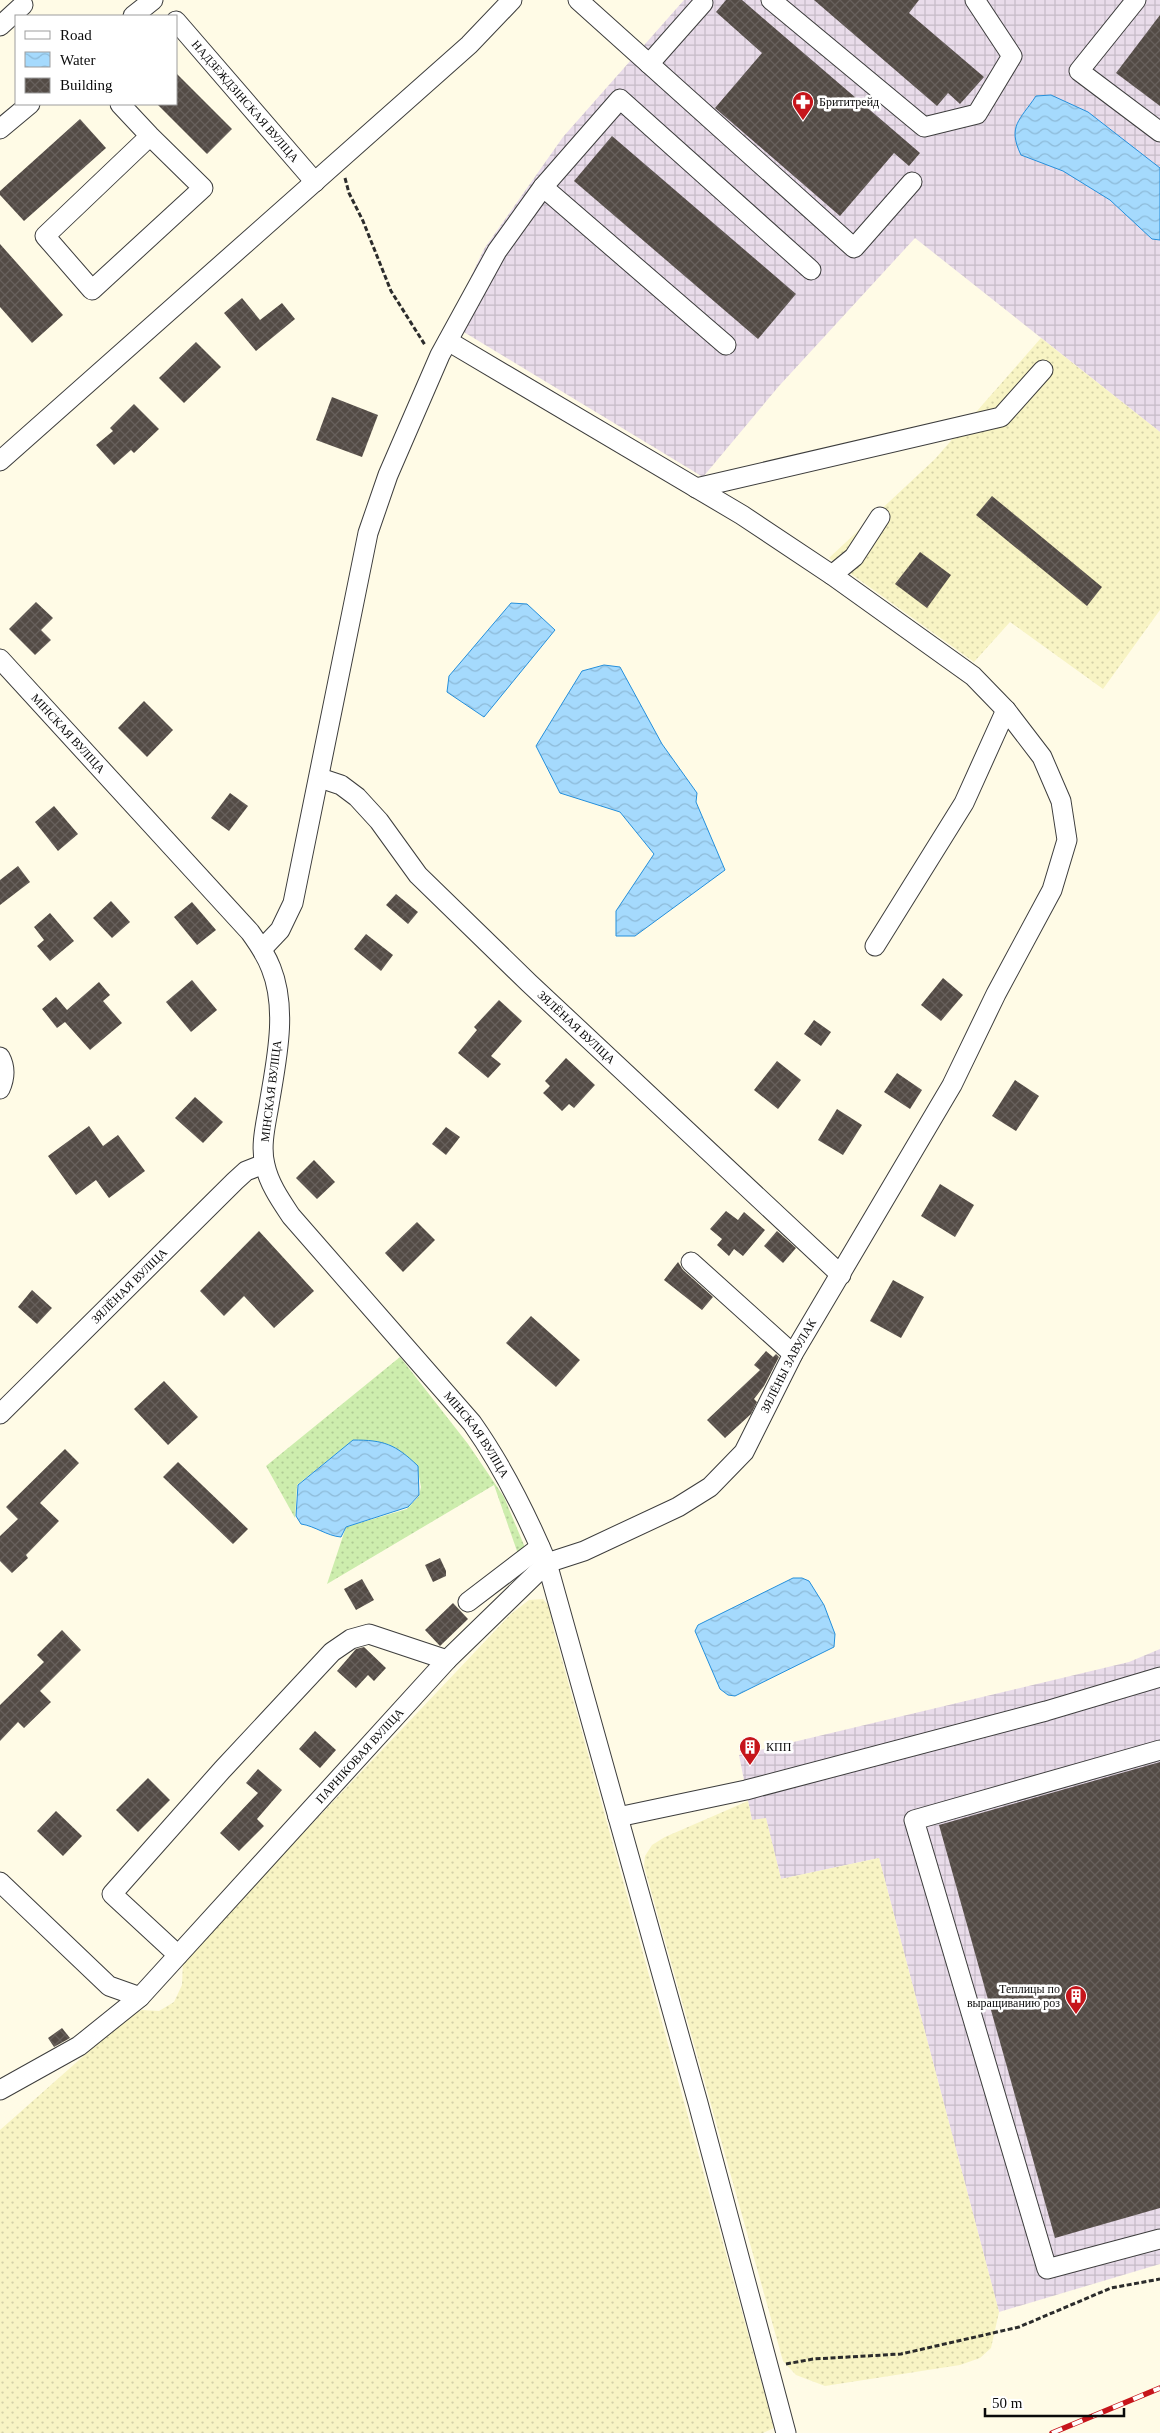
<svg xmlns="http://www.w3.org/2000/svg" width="1160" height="2433" font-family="'Times New Roman',serif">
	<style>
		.industrial { fill: url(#industrial-grid) }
		.farmland { fill: url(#farmland-dots) }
		.grass { fill: url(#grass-dots) }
		.water { fill: url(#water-waves); stroke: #258fdb }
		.building { fill: url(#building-cross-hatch) }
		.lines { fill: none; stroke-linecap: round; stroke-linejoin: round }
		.minor-casing { stroke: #3d3d3d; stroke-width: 21 }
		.path { stroke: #2c2c2c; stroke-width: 3; stroke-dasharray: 5 2.5; stroke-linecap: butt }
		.minor { stroke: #fff; stroke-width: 19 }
		.rail-casing { stroke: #c6151b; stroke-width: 5.5 }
		.rail { stroke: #fff; stroke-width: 4; stroke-dasharray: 11; stroke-linecap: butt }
		.labels { text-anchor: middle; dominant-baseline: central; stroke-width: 5; stroke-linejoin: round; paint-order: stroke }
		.street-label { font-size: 12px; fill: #0a0a0a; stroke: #fff }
		.poi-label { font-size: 12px; fill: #0a0a0a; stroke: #fff; text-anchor: start }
	</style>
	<defs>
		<pattern id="industrial-grid" width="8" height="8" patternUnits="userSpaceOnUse" patternTransform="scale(1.25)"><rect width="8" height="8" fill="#e9dcea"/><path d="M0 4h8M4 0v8" fill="none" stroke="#c6bbc7"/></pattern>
		<pattern id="farmland-dots" width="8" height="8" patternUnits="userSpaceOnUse" patternTransform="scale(1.25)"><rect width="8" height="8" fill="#f8f4c4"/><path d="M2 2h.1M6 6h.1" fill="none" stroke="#d3d0a7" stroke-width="1.8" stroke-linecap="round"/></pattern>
		<pattern id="grass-dots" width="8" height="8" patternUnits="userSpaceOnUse" patternTransform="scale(1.25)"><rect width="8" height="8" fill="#cdedad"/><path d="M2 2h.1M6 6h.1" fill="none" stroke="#afca94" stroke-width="1.8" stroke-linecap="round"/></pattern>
		<pattern id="water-waves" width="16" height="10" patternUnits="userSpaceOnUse" patternTransform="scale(1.25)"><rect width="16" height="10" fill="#a5dafd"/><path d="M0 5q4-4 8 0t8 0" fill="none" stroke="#8dbad8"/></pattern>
		<pattern id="building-cross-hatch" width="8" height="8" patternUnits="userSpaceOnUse" patternTransform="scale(1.25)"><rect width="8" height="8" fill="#534b45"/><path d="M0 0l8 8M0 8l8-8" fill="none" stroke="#67605c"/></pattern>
	</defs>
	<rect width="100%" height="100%" fill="#fffbe6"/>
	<!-- industrial -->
	<g class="industrial">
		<path d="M684,0H1160V432L915,238L779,386L703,477L449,323L484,249L563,137Z"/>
		<path d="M1160,1649V2264L999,2312L879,1858L781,1879L766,1819L752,1821L739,1755L1129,1662Z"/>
	</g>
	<!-- farmland -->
	<g class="farmland">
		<path d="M1041,338L1160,432V610L1103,689L1010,622L974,662L829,558L935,459Z"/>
		<path d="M543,1599L549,1606L554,1631L774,2428L763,2433H0V2130L130,2015L142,2010L159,2011L174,2002L182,1985L183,1960L511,1614L529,1600Z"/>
		<path d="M748,1801L752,1820L766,1818L781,1879L879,1858L999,2312L991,2348L980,2358L960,2365L825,2386L796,2375L783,2361L644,1866L645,1856L652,1845L665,1837Z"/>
	</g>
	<!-- grass -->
	<path class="grass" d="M400,1357L468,1444L504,1497L531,1562V1568L525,1574L494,1485L327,1584L346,1527L407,1509L419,1496L421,1487L417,1466L352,1441L297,1485L295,1518L266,1466Z"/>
	<!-- water -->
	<g class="water">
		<path d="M1051,95L1088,112L1160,168V240L1152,239L1110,200L1063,171L1021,155C1007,126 1020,120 1036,96Z"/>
		<path d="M511,603L527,604L555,630L484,717L447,692L449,676Z"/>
		<path d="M604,665L620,667L662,744L697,793L696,802L725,870L635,936H616V911L654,854L620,812L560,793L536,746L582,671Z"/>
		<path d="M353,1440C384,1440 395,1444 418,1466L419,1495L408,1507L346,1527L341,1537C327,1536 315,1526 301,1524L296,1516L298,1485Z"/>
		<path d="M793,1578H802L809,1581L824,1605L835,1634L834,1647L735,1696L728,1695L720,1689L695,1631L698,1625Z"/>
	</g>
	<!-- building -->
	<g class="building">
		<path d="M726,0H742L920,153L909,166L894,153L840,216L715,108L762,53L716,12Z"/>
		<path d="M814,0H919L909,13L984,77L960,104L948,93L937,106Z"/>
		<path d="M1160,15V106L1116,73Z"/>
		<path d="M176,73L232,129L207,154L157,104H176Z"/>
		<path d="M80,119L106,148L24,221L0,195V191Z"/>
		<path d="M612,136L796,294L758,339L574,181Z"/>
		<path d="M0,244L63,315L32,343L0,307Z"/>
		<path d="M242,298L260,320L282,303L295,319L256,351L224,313Z"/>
		<path d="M196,342L221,367L184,403L159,378Z"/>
		<path d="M332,397L378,415L362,457L316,440Z"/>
		<path d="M134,404L159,429L134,453L131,450L114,465L96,445L113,431L110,428Z"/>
		<path d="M992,496L1102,587L1087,606L976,515Z"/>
		<path d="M920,552L951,575L927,608L895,584Z"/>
		<path d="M36,602L53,618L41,630L51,640L35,655L9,629Z"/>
		<path d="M144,701L173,730L147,757L118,728Z"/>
		<path d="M230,793L248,806L229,831L211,818Z"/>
		<path d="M54,806L78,834L58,851L35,822Z"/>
		<path d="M18,866L30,882L0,905V880Z"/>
		<path d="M396,894L418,912L408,924L386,905Z"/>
		<path d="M111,901L130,922L112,938L93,918Z"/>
		<path d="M192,902L216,930L197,945L174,917Z"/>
		<path d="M50,913L74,941L50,961L37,946L44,940L34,927Z"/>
		<path d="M366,934L393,955L381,971L354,949Z"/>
		<path d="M943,978L963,995L941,1021L921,1005Z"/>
		<path d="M192,980L217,1010L191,1032L166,1002Z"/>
		<path d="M99,982L110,995L103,1001L122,1023L90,1050L65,1022L57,1028L42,1009L56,997L67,1010Z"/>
		<path d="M499,1000L522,1021L491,1056L501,1064L488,1078L458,1053L477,1030L474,1027Z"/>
		<path d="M814,1020L831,1032L821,1046L804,1034Z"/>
		<path d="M566,1058L595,1085L574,1108L569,1104L562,1111L543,1093L550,1086L545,1081Z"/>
		<path d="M777,1061L801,1080L778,1109L754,1090Z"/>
		<path d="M897,1073L922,1090L910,1109L884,1092Z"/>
		<path d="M1015,1080L1039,1096L1016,1131L992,1116Z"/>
		<path d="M195,1097L223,1122L203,1143L175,1118Z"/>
		<path d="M837,1109L862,1125L843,1155L818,1140Z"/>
		<path d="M89,1126L103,1146L118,1135L145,1171L109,1198L96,1180L76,1195L48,1156Z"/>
		<path d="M446,1127L460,1137L446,1155L432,1144Z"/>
		<path d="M314,1160L335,1182L317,1199L296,1178Z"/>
		<path d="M940,1184L974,1205L955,1237L921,1216Z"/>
		<path d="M726,1211L738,1220L744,1212L765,1230L743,1256L734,1249L729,1256L717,1245L722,1239L710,1229Z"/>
		<path d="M417,1222L435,1240L403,1272L385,1253Z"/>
		<path d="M259,1231L314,1291L274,1328L244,1296L224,1316L200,1291Z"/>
		<path d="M777,1231L796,1248L783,1263L764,1246Z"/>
		<path d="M678,1262L683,1270L713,1297L702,1310L664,1280Z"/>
		<path d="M893,1280L924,1297L901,1338L870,1321Z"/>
		<path d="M32,1290L52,1308L37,1324L18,1307Z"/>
		<path d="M531,1316L580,1360L556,1387L506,1343Z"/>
		<path d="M766,1351L773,1357L776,1354L779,1357L764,1386L754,1399L757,1402L751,1414L725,1438L707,1420L760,1370L754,1365Z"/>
		<path d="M164,1381L198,1417L168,1445L134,1409Z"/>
		<path d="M65,1449L79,1463L40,1503L59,1521L26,1555L28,1558L12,1573L0,1561V1536L18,1519L6,1507Z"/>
		<path d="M178,1462L248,1529L233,1544L163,1477Z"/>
		<path d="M440,1558L446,1571V1576L433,1582L425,1565Z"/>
		<path d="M362,1579L374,1600L356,1610L344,1589Z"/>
		<path d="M453,1603L468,1619L440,1646L425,1630Z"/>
		<path d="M62,1630L81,1650L40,1691L51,1702L24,1728L18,1722L0,1741V1705L44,1662L37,1655Z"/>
		<path d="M364,1647L386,1668L374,1681L368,1675L356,1688L337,1671L356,1649Z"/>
		<path d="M315,1731L336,1750L320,1768L299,1749Z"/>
		<path d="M1160,1762V2208L1055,2238L939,1825Z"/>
		<path d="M258,1769L282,1790L257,1819L264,1826L239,1851L220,1833L258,1793L246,1783Z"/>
		<path d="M148,1778L170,1800L138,1832L116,1810Z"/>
		<path d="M56,1811L82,1836L63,1856L37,1831Z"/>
		<path d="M62,2028L70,2038L54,2047L48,2038Z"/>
	</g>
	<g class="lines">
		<!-- minor casing -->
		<g class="minor-casing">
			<g id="minor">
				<path d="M578,0L854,248L912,182"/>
				<path d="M771,0L924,127L977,114L1012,56L975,0"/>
				<path d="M1136,0L1079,71L1160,132"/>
				<path d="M133,16L153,0"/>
				<path id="s1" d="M176,21L315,182"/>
				<path d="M0,26L23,5"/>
				<path d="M649,64L703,3"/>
				<path d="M120,104L150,136L203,188L92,290L45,236L150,136"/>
				<path d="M0,129L30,104"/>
				<path d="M543,187L726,345"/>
				<path d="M0,461L469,45L512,0"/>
				<path d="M696,488L1001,417L1043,370"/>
				<path d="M832,575L854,557L880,517"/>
				<path id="s2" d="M0,659L250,932C258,943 266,955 271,968C288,1010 276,1062 269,1105C266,1123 260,1146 265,1165C269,1184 281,1201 291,1216L472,1423C503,1467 526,1513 547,1563L698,2103L786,2433"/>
				<path id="s3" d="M320,778L341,785L357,797L379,821L418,875L529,983L841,1275"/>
				<path d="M875,946L964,803L1006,710"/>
				<path d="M262,949L280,930L293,903L368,533L388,475L440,355L497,251L543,187L620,99L811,270"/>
				<path d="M0,1057C6,1068 5,1078 0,1089"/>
				<path d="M691,1262L793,1354"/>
				<path id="s4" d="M0,1414L235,1181L246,1171L264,1164"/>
				<path d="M468,1602L540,1547"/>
				<path d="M1160,1750L914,1820L1047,2269L1160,2239"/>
				<path d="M618,1817L746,1790L1046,1711L1160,1677"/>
				<path d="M0,1882L109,1986L140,1997"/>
				<path d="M178,1955L112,1894L222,1770L332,1652L351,1639L369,1634L447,1660"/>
				<path id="s5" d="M0,2090L79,2046L140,1997L447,1660L547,1563L584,1551L678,1507L710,1487L744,1452L793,1354L952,1085L996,994L1052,890L1067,840L1061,801L1042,757L1006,710L973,676L832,575L742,515L448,341"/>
			</g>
		</g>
		<!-- path -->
		<g class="path">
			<path d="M345,178L349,193L363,221L391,291L425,345"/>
			<path d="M786,2364L813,2359L901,2354L1019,2327L1111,2288L1160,2279"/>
		</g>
		<!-- minor -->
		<use href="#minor" class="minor"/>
		<!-- rail casing -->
		<g class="rail-casing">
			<path id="rail" d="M1052,2433L1160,2388"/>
		</g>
		<!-- rail -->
		<use href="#rail" class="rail"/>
	</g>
	<!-- icons -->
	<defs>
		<g id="pharmacy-pin" transform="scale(1.125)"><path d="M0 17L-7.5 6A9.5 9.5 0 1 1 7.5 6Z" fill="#c6151b" stroke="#fff"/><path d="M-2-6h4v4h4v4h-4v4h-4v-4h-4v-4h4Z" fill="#fff"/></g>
		<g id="building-pin" transform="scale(1.125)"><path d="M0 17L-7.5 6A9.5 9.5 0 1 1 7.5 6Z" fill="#c6151b" stroke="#fff"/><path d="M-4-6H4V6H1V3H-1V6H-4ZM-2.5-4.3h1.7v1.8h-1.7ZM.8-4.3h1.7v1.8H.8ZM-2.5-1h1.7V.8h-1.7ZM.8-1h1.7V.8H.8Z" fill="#fff"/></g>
	</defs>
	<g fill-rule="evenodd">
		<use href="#pharmacy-pin" x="803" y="102"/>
		<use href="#building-pin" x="750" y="1747"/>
		<use href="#building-pin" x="1076" y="1996"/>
	</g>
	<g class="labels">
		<!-- street labels -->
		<g class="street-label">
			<text stroke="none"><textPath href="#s1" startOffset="106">НАДЗЕЖДЗІНСКАЯ ВУЛІЦА</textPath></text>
			<text stroke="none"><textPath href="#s2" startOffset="101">МІНСКАЯ ВУЛІЦА</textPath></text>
			<text stroke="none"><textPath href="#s3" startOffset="361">ЗЯЛЁНАЯ ВУЛІЦА</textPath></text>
			<text transform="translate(271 1091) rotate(-83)">МІНСКАЯ ВУЛІЦА</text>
			<text stroke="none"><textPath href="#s4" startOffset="182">ЗЯЛЁНАЯ ВУЛІЦА</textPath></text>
			<text stroke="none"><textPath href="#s5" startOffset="1090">ЗЯЛЁНЫ ЗАВУЛАК</textPath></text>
			<text stroke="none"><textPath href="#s2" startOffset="956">МІНСКАЯ ВУЛІЦА</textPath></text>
			<text stroke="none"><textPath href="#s5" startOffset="495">ПАРНІКОВАЯ ВУЛІЦА</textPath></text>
		</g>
		<!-- poi labels -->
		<g class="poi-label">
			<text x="819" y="102">Брититрейд</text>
			<text x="766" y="1747">КПП</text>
			<text x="1060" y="1989" text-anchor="end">Теплицы по<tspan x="1060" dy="14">выращиванию роз</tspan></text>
		</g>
	</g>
	<!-- legend -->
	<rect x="15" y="15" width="162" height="90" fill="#ffffff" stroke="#9d9d9d"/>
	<rect x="25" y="31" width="25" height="8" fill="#ffffff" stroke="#9d9d9d"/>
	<text x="60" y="40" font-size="15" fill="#0a0a0a">Road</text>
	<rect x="25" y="52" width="25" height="15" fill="url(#water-waves)" stroke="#9d9d9d"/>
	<text x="60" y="65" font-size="15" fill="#0a0a0a">Water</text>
	<rect x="25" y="78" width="25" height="15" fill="url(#building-cross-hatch)" stroke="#9d9d9d"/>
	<text x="60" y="90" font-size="15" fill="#0a0a0a">Building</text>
	<!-- scale -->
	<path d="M985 2408v8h139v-8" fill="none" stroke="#0a0a0a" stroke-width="2.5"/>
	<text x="992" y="2408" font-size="15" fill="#0a0a0a" stroke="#ffffff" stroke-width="4" paint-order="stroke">50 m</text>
</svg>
